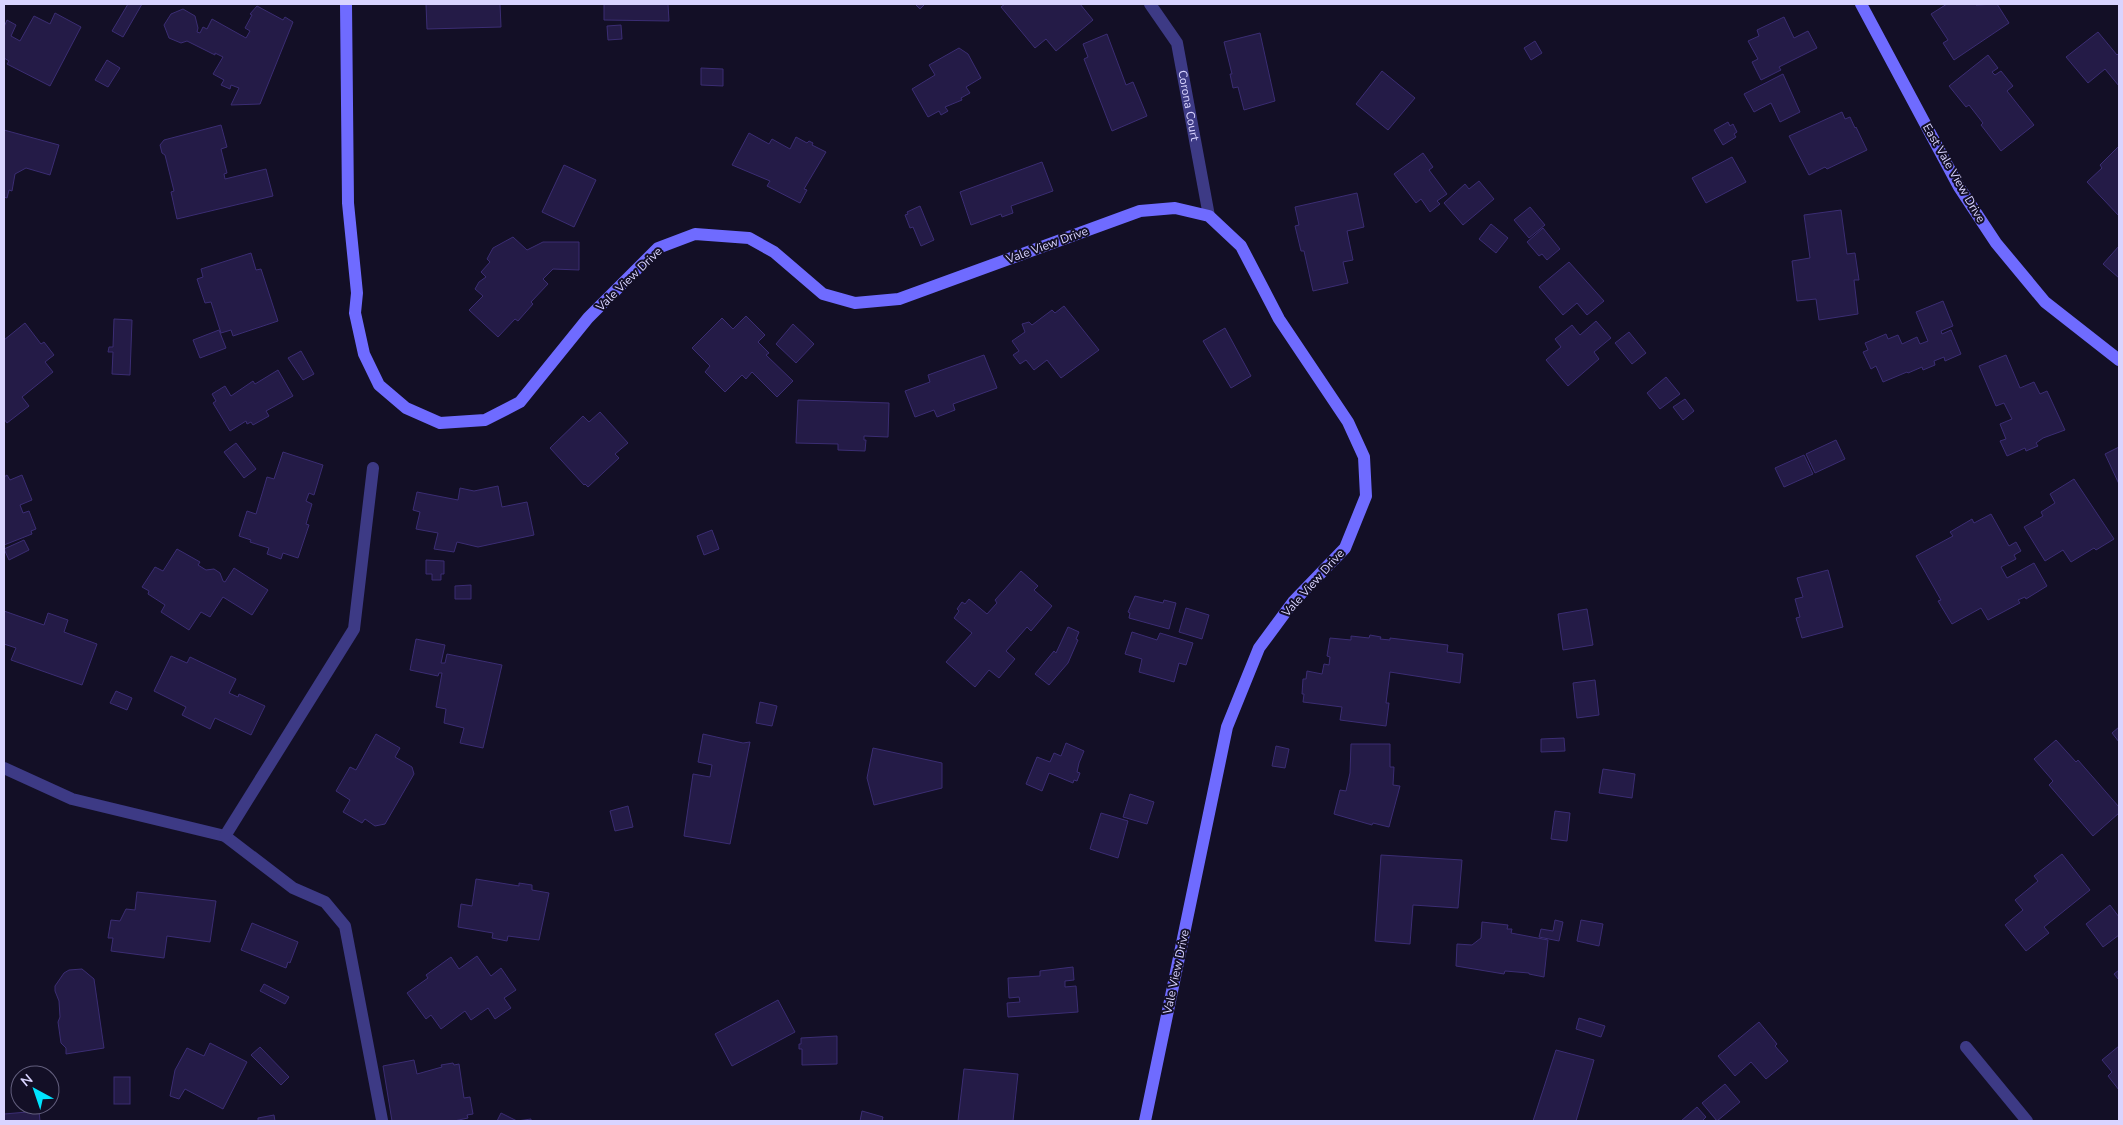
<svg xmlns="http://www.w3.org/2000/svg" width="2123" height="1125" font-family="'Nunito Sans',sans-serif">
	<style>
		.building { fill: #241b47; stroke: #3b2d73 }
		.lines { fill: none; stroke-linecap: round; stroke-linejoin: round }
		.lane { stroke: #3d3a85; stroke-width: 12 }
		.street { stroke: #3d3a85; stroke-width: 12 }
		.secondary { stroke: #6f6bff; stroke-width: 12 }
		.labels { text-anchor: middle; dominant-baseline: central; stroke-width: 4; stroke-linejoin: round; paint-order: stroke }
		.street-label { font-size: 12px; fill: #d9d4ff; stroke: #130f26 }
	</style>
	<rect width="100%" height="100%" fill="#130f26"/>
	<!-- building -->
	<g class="building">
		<path d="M128,4H142L123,37L112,31Z"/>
		<path d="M426,4H500L501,27L427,29Z"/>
		<path d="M604,4H668L669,21L604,20Z"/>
		<path d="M915,4H925L920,9Z"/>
		<path d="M1005,4H1080L1093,20L1056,51L1046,39L1035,48L1001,7Z"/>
		<path d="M1947,4H1975L1976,5L1997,4L2009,23L1954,60L1943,43L1948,40L1931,14Z"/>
		<path d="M257,6L283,20L285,17L293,22L260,104L231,105L239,88L231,85L230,89L221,85L224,80L213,74L223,57L215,53V55L187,41L181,43L169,38L164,25L171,14L183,9L195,16L198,28L197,32L200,33L203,27L207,29L212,19L246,38L250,31L245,28L252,15L250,14Z"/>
		<path d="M55,13L81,27L50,86L7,64L9,61L4,58V27L7,20L16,25L11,36L20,41L34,16L50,24Z"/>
		<path d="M1784,17L1794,38L1808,31L1817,48L1779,67L1781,70L1761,80L1752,62L1758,59L1748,41L1759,36L1757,30Z"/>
		<path d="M621,25L622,39L608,40L607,26Z"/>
		<path d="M2098,32L2117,55L2119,53V86L2105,69L2088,83L2066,57Z"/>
		<path d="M1260,33L1275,101L1244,110L1238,87L1233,88L1230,74H1232L1224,42Z"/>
		<path d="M1107,34L1126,85L1133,82L1147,116L1112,131L1084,59L1088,57L1083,44Z"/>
		<path d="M1535,41L1542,53L1531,60L1524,48Z"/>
		<path d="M959,48L968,54L981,78L966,87L970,93L961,98L962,100L945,107L948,111L941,115L939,111L928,117L912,89L935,75L929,65Z"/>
		<path d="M1988,55L1998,68L1992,72L1995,75L2001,71L2013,86L2007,91L2034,125L2001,151L1981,125L1983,123L1969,105L1966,107L1949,86Z"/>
		<path d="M107,60L120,68L108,87L95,80Z"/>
		<path d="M701,68L723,69V86L701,85Z"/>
		<path d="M1382,71L1415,98L1388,130L1356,104Z"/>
		<path d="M1783,74L1800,112L1780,122L1771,103L1754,112L1744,94Z"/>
		<path d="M1842,112L1845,119L1850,117L1855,128L1856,127L1867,150L1827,169L1825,167L1809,175L1789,136Z"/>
		<path d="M1728,122L1730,126L1733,124L1737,132L1734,134L1736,137L1723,145L1714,130Z"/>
		<path d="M221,125L227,147L221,149L227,173L224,174L225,179L266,169L273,196L177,219L171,192L174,191L165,155L162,153L160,145L164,140Z"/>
		<path d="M4,130L59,145L50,175L26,168L15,174L12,191L9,190L7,198L4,197Z"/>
		<path d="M749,133L769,144L772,139L790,149L796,137L807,143L809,141L813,143L812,145L826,152L804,189L807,190L800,203L767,186L770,181L732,165Z"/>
		<path d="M2119,146V216L2087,182L2102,168L2100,165Z"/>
		<path d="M1423,153L1433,167L1429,170L1447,194L1437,201L1440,204L1430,212L1421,199L1416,203L1394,174Z"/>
		<path d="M1732,157L1746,182L1706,203L1692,178Z"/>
		<path d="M1042,162L1053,191L1011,206L1013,213L1002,217L1001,214L971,225L960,192Z"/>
		<path d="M564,165L596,180L574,227L542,212Z"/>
		<path d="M1479,181L1494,199L1463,225L1444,203L1465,184L1469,189Z"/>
		<path d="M1357,193L1364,227L1347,231L1353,260L1343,262L1348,283L1313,291L1304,251H1301L1295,226L1299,225L1295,207Z"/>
		<path d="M920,206L934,240L921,246L913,227L910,228L905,215L908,214L907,212Z"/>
		<path d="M1530,207L1545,225L1529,238L1514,220Z"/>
		<path d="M1841,210L1847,254L1855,253L1859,280H1854L1858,314L1819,320L1816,299L1797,301L1792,261L1810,258L1804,215Z"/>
		<path d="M1491,224L1508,238L1496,253L1479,239Z"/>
		<path d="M1543,228L1560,249L1547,260L1542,254L1539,256L1527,242Z"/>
		<path d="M513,237L527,250L543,242H579V270L553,269L543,279L548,284L531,302L533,304L518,321L515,319L498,337L469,310L483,296L475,289L479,282L486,277L481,272L490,262L487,259L493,248Z"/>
		<path d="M2119,246V278L2103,264Z"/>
		<path d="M251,253L256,270L261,269L278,321L233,336L231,330L221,333L211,302L205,303L197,279L203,277L201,269Z"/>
		<path d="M1569,262L1604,301L1587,315L1577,303L1563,315L1539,287Z"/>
		<path d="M1943,301L1953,326L1941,331L1942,334L1951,330L1961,354L1945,361L1944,357L1934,361L1935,365L1923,370L1922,367L1908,373L1907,372L1883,382L1876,366L1871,369L1863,352L1868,350L1865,343L1886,334L1888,339L1898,335L1902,344L1917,337L1920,344L1928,341L1916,312Z"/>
		<path d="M1064,306L1099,350L1061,378L1047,360L1034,370L1026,360L1020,364L1013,355L1019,351L1012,341L1025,332L1022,324L1029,322L1032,325L1052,310L1055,313Z"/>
		<path d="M746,316L765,335L758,342L769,353L766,355L793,381L777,397L752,372L746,379L742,375L725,392L705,372L710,366L692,348L722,318L733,329Z"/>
		<path d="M114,319L132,320L130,375L112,374L113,352H108L109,347H113Z"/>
		<path d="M1596,321L1611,338L1594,352L1599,359L1568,386L1546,360L1561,347L1555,339L1572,325L1580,335Z"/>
		<path d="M25,323L41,344L44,342L54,355L45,362L53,372L22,397L29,406L7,423L4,419V340Z"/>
		<path d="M793,324L814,344L796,363L776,344Z"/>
		<path d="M1225,328L1251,376L1231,388L1203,341Z"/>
		<path d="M219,330L226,348L200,358L193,340Z"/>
		<path d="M1629,332L1646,353L1632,364L1615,343Z"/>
		<path d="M301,351L314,374L303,380L288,358Z"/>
		<path d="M984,355L997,388L953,404L955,410L937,417L934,410L915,417L905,391L930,382L928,375Z"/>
		<path d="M2006,355L2020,388L2034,382L2040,394L2047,391L2065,430L2043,438L2036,443L2038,446L2026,451L2025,448L2007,456L2000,441L2006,439L2000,424L2012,419L2004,403L1996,406L1979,366Z"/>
		<path d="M278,370L293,396L266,411L269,416L253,425L251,422L247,424L246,421L230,431L213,403L216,401L212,394L225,386L231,396L253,381L255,384Z"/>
		<path d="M1666,377L1680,394L1660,409L1647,393Z"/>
		<path d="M1685,399L1694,411L1683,420L1673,407Z"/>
		<path d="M798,400L889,403L888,437L864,436V440H866L865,451L838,450V444L796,443Z"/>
		<path d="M600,412L628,443L615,454L619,458L588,487L585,484L584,485L550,448L583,416L589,422Z"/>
		<path d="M1836,440L1845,459L1815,473L1806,454Z"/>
		<path d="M236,443L256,469L244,478L224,452Z"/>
		<path d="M2119,447V484L2105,454Z"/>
		<path d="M283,452L323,465L314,495L309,493L306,501L312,504L306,524L309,525L298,558L283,553L281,559L267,554L269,548L250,542L251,540L239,536L247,511L256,514L267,477L274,479Z"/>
		<path d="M1804,455L1813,474L1784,487L1775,468Z"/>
		<path d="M7,475L10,480L22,475L32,500L20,505L23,513L29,511L36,529L31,531L32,534L4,545V477Z"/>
		<path d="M2074,479L2114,539L2096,550L2094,548L2071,562L2063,550L2045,561L2024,527L2043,516L2041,512L2055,503L2050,494Z"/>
		<path d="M498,486L502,507L527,502L534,535L478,547L457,542L454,552L434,549L438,533L416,529L420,512L413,510L417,492L458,500L460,488L474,491Z"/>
		<path d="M1991,514L2009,546L2016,542L2021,551L2014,555L2016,559L2001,567L2007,578L2034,563L2047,586L2026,599L2025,597L2018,600L2020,603L1988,620L1981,608L1952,624L1938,601L1941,600L1916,556L1953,536L1950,532L1972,519L1974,523Z"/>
		<path d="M712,530L719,549L704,555L697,536Z"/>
		<path d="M24,540L29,550L9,560L4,549Z"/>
		<path d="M177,549L200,562L198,565L206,570L214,569L220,573L223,581L225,582L234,568L268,590L252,615L223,597L210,617L201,612L189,630L161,612L165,605L148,594L149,591L142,587L155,567L163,571Z"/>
		<path d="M426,560L444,561V574H441V580H432V574H426Z"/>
		<path d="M1828,570L1843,627L1802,638L1796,618L1800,617L1795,599L1803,597L1797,578Z"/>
		<path d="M1021,571L1038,586L1034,590L1052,606L1031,631L1027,627L1006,651L1015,659L999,678L989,670L975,687L946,662L972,633L954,618L959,611L957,609L962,602L965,604L969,599L987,614L997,603L995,600Z"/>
		<path d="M471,585V599H455V586Z"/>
		<path d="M1135,596L1163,603L1164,600L1176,603L1169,629L1129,618L1130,613L1128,612Z"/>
		<path d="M1186,608L1209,615L1202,639L1179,632Z"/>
		<path d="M1587,609L1593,645L1563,650L1558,614Z"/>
		<path d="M4,611L44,625L48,613L68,620L64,632L97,644L82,685L11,660L16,648L4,644Z"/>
		<path d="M1068,627L1079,632L1076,639L1078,640L1068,663L1049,685L1035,674L1054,651L1056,653Z"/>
		<path d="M1132,632L1157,640L1160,633L1193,643L1186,665L1179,663L1174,682L1139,672L1142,659L1125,654Z"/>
		<path d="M1370,635L1381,637L1380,639L1390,640V638L1448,645L1447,652L1463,654L1460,683L1390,672L1386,703H1389L1386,726L1340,720L1342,707L1303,702L1304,694H1302L1303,679H1306L1307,671L1322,674L1324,664L1329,665L1330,657L1327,656L1330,638L1351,640V636L1369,638Z"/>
		<path d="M416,639L445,645L441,663H445L447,654L502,665L483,748L460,743L464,728L444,723L446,709L436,707L442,673H439L438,676L410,670Z"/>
		<path d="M171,656L187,663L190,657L236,679L229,693L238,697L239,694L265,706L251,735L215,718L210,729L182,715L186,707L154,691Z"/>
		<path d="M1595,680L1599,715L1577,718L1573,683Z"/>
		<path d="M116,691L132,698L127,710L110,703Z"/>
		<path d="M760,702L777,706L772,726L756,723Z"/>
		<path d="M2119,727V742L2112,733Z"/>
		<path d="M376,734L400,748L395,757L412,767L414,774L385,824L375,826L365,819L362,823L343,812L350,800L336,791L350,767L356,770Z"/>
		<path d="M703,734L743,743L750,742L730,844L684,836L693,774L710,777L712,765L698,762Z"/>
		<path d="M1564,738L1565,751L1541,752V739Z"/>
		<path d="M2056,740L2076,762L2078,760L2119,807V813L2093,836L2049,785L2053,781L2034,759Z"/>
		<path d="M1066,743L1084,751L1079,763L1077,772L1080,773L1077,781L1074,780L1073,783L1049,773L1042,791L1026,784L1037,757L1050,762L1054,753L1061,756Z"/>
		<path d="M1351,744H1390V767H1394L1393,785L1400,786L1389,827L1373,823L1372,825L1334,814L1340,790L1346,791L1350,773Z"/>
		<path d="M1276,746L1289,749L1285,768L1272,766Z"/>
		<path d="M873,748L942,763V788L874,805L867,778Z"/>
		<path d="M1603,769L1635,774L1632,798L1599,793Z"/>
		<path d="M1130,794L1154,802L1147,824L1123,817Z"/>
		<path d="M628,806L633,827L615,831L610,811Z"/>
		<path d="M1555,811L1570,813L1567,841L1551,839Z"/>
		<path d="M1101,813L1128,821L1118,858L1090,849Z"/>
		<path d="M2062,854L2090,890L2044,927L2049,933L2026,951L2005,925L2023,910L2015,900L2038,881L2034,876Z"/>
		<path d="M1381,855L1462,860L1458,908L1413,905L1410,944L1375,941Z"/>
		<path d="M476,879L519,886V883L532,885V890L549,893L539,940L508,936L507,941L492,938L493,933L458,927L461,904L472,906Z"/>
		<path d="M137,892L216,901L210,942L167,936L164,958L111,951L113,938H108L111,920L120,921L126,909L135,910Z"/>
		<path d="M2110,905L2119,917V935L2103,947L2086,924Z"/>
		<path d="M1555,920L1563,922L1559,941L1539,937L1541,929L1553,931Z"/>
		<path d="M1581,920L1603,924L1599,946L1577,941Z"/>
		<path d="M1482,922L1508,925L1507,929H1512L1511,933L1548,940L1544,977L1529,974V973L1505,971L1504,974L1456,966L1457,944L1472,945L1481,938Z"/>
		<path d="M252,923L298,942L290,963L288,962L286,968L241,950Z"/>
		<path d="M477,956L491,976L501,968L516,990L504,998L511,1008L495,1019L488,1008L471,1020L465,1011L441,1029L431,1015L426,1019L407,993L428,978L426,975L451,957L459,969Z"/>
		<path d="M1073,967L1074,980L1065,981V987L1076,986L1078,1012L1008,1017L1007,1003L1020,1002L1019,997L1009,998L1008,978L1040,976V971Z"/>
		<path d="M82,969L94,979L104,1048L66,1054V1048L61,1043L58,1022L60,1017L59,1001L55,991V986L64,973L69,970Z"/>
		<path d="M2119,970V980L2114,974Z"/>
		<path d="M264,984L289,997L285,1004L260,991Z"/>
		<path d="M778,1000L795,1032L732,1066L715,1034Z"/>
		<path d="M1579,1018L1605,1026L1601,1037L1576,1029Z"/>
		<path d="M1759,1022L1777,1044L1775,1046L1788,1061L1766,1079L1751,1062L1735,1076L1718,1056Z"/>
		<path d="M837,1036V1064L802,1065V1049H799V1044H801V1038Z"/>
		<path d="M210,1043L247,1062L223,1109L185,1089L179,1099L170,1096L175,1070L187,1048L204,1056Z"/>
		<path d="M2119,1046V1090L2108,1076L2112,1072L2102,1060Z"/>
		<path d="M260,1047L289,1077L281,1085L251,1055Z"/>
		<path d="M1556,1050L1594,1060L1576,1121H1533Z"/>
		<path d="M414,1060L417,1074L442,1067L441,1065L453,1063L454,1065L459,1064L464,1098L470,1097L473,1114L467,1115L468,1118L454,1121H392L383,1066Z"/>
		<path d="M964,1069L1018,1074L1013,1121H958Z"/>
		<rect x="114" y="1077" width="16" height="27"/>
		<path d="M1725,1084L1740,1102L1717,1121L1702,1103Z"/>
		<path d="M1697,1107L1706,1117L1702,1121H1681Z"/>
		<path d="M39,1111L40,1121H4V1114Z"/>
		<path d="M862,1111L883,1117L882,1121H860Z"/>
		<path d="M501,1113L517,1121L531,1119V1121H497Z"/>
		<path d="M274,1115L275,1121H258V1118Z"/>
	</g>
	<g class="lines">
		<!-- lane -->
		<g class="lane">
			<path d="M4,768L72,799L225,836L293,888L325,902L345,926L382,1120"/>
			<path d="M225,836L354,629L373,468"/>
		</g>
		<!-- street -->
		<g class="street">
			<path id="s1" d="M1150,4L1177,43L1209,216"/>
			<path d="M1966,1047L2027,1121"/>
		</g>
		<!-- secondary -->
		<g class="secondary">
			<path d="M346,4L348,203L357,293L355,313L364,354L379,385L406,408L440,423L485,420L520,402L588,318L658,248L695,234L749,238L774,252L823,294L855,303L899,299L1140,211L1175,208L1209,216L1241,246L1279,319L1348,422L1364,457L1366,496L1345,548L1293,602L1259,648L1227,727L1145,1121"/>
			<path d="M1861,4L1959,187L1996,243L2045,302L2119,360"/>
		</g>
	</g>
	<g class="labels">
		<!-- street labels -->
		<g class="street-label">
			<text stroke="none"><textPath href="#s1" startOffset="111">Corona Court</textPath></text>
			<text transform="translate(1954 173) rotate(60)">East Vale View Drive</text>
			<text transform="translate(1047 245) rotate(-20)">Vale View Drive</text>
			<text transform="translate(629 279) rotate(-44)">Vale View Drive</text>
			<text transform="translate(1313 583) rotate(-48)">Vale View Drive</text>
			<text transform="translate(1176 972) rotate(-78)">Vale View Drive</text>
		</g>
	</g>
	<!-- border -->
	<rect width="2123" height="1125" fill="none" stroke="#d9d4ff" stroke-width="10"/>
	<!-- north arrow -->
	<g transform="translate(35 1090) rotate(320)"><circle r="24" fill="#130f26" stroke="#625e7d"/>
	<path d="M0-4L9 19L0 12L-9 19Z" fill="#00e5ff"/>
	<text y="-8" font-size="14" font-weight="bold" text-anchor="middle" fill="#d9d4ff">N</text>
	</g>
</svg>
